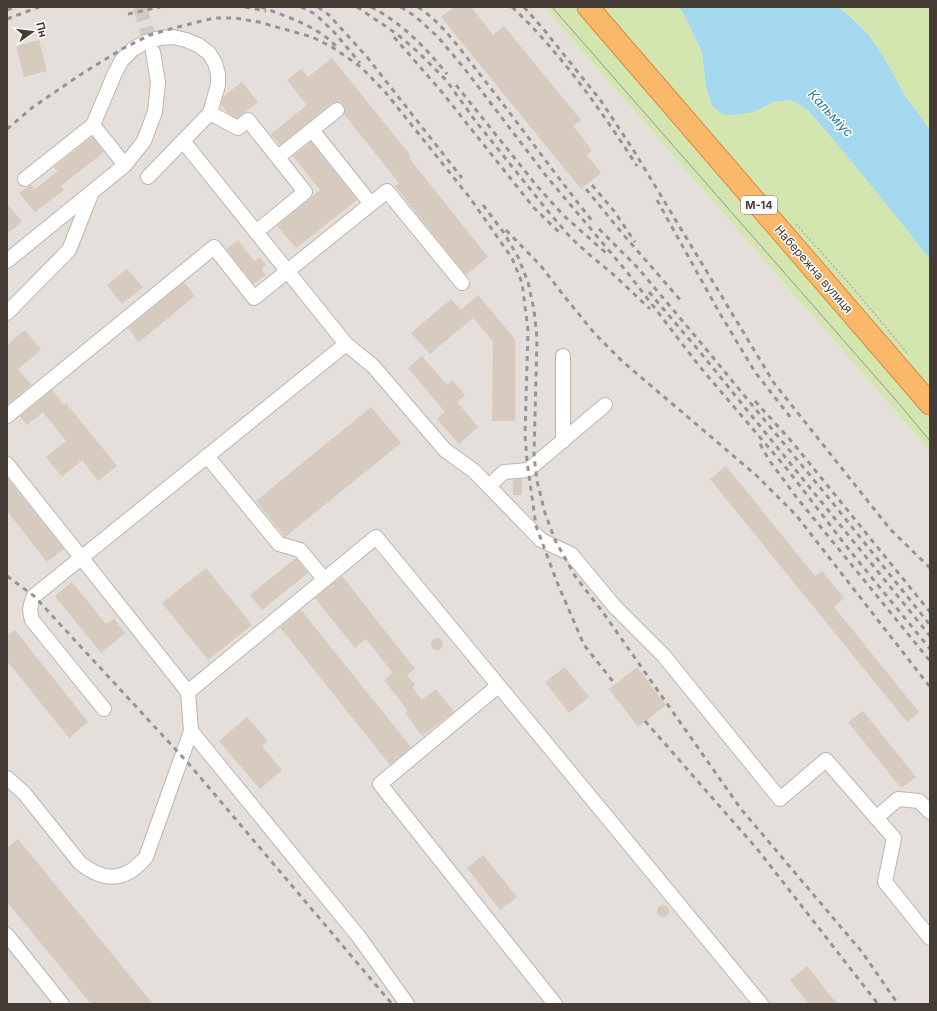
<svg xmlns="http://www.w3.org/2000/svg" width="937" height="1011" font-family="Inter,sans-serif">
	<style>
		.industrial { fill: #e5dfdb }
		.green { fill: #d4e6b0 }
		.water { fill: #a3d8ee }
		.building { fill: #d7cabf }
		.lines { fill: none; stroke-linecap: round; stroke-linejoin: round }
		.minor-tunnel { stroke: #cfcac3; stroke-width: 14; stroke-dasharray: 14 7; stroke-linecap: butt }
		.minor-casing { stroke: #beb4a9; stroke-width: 16 }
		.highway-casing { stroke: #d88b3a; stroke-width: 23 }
		.path { stroke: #bfae9a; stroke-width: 1.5; stroke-dasharray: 2 2; stroke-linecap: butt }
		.minor { stroke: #fff; stroke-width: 14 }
		.highway { stroke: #f9b86a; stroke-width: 21 }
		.tram { stroke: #959595; stroke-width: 1 }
		.rail { stroke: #959595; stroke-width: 3; stroke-dasharray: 5 5; stroke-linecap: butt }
		.labels { text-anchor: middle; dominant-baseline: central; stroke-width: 3; stroke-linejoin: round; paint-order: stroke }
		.shield { fill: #fff; stroke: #7d7772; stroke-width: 1 }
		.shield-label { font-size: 11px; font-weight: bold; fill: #453d35 }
		.street-label { font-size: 12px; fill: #453d35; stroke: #fff }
		.water-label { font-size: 13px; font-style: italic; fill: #2f7c9d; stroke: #fff }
	</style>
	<rect width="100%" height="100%" fill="#f2ede6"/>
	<!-- industrial -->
	<path class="industrial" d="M7,7H544L930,451V1004H7Z"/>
	<!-- green -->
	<g class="green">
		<path d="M544,7H575L930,419V451Z"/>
		<path d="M601,7H678L683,13L702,52L706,87L754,112L773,102L791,100L808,110L857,168L930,259V388Z"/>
		<path d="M839,7H930V130L904,94L889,66L869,35L854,19Z"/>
	</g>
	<!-- water -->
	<path class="water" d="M678,7H839L853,19L869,35L889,66L904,94L930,130V259L857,168L808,110L791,100L773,102L754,112L734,115H724L713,107L706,87L702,52L683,13Z"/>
	<!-- building -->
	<g class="building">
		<path d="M454,7H471L493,35L504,26L581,120L573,126L592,150L587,155L601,173L581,189L441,17Z"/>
		<path d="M39,40L47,71L24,77L16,46Z"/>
		<path d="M332,58L411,156L409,158L488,257L466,275L395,186L399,183L344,114L345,108L340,102H336L332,103L280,145L271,134L307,105L287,80L301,69L308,77Z"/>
		<path d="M242,82L258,102L237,118L228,113L221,104L224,96Z"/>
		<path d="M92,137L104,152L61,186L64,190L35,212L19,193L31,185L35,189L58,171L54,167Z"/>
		<path d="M311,142L357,200L296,248L277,226L320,190L293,156Z"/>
		<path d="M7,203L22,222L7,234Z"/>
		<path d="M238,240L254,261L260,257L266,265L261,269L266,275L254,284L226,249Z"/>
		<path d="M127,269L143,287L122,304L107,285Z"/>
		<path d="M184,282L195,296L139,342L128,328Z"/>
		<path d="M478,295L515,339V421H492L493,341L473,318L430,354L411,333L451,299L461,310Z"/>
		<path d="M25,330L41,350L18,369L31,385L7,405V345Z"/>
		<path d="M422,356L447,385L452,380L465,395L457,402L478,427L459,444L437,419L445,412L408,368Z"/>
		<path d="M52,390L64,405L66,403L117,466L98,481L82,460L62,477L46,457L66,441L43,412L27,425L20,416Z"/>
		<path d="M371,407L401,443L285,537L256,501Z"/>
		<path d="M726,466L815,576L822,571L844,598L834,607L919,712L907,722L710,479Z"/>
		<path d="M7,478L64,549L47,562L7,511Z"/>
		<path d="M522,479V495H513V480Z"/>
		<path d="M296,558L308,573L262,610L250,595Z"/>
		<path d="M206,568L252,625L208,660L162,603Z"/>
		<path d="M342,576L415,669L407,675L415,685L412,687L422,700L436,689L454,712L422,736L405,713L408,711L384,680L393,673L366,639L355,648L315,598Z"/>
		<path d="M72,582L106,624L114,619L125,633L101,653L55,596Z"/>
		<path d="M301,610L411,747L390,765L280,627Z"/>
		<path d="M15,630L88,722L69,738L7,661V636Z"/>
		<circle cx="437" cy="644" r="6"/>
		<path d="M565,667L589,697L569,713L545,682Z"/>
		<path d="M637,667L666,705L638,727L609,689Z"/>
		<path d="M863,711L916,777L901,788L848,722Z"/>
		<path d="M247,717L268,741L262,746L282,770L260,789L219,741Z"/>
		<path d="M18,839L153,1004H91L7,902V848Z"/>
		<path d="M483,855L517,897L500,910L467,868Z"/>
		<circle cx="663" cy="911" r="6"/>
		<path d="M807,966L837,1004H809L790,980Z"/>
	</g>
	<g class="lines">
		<!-- minor-tunnel -->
		<path class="minor-tunnel" d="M140,7L153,52"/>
		<!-- minor casing -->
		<g class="minor-casing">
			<g id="minor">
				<path d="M210,113L238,128L248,120L305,192L256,232"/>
				<path d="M93,125L125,165"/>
				<path d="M312,130L371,204"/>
				<path d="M183,141L346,344L373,366L445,450L474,471L541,540L571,554L615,607L664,656L780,799L826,760L894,838L885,882L930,938"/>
				<path d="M278,157L337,110"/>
				<path d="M25,179L93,125L115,73L122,60L133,49L146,42L160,38L173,37L186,40L198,45L209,53L215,63L218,74V85L210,113L148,177"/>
				<path d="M7,261L125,165L144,141L155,112L158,82L153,52"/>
				<path d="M7,313L69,250L92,192"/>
				<path d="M7,416L214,247L254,298L387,191L462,283"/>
				<path d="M563,441V356"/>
				<path d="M207,456L279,544L300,550L324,579"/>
				<path d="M7,464L188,692L191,731L146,857C126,881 105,883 80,863L24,793L7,778"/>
				<path d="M489,486L504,472L528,470L605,405"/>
				<path d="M498,686L380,784L555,1004"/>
				<path d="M188,692L376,537L761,1004"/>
				<path d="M104,709L32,620C29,611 30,605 34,596L346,344"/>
				<path d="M191,731L359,937L407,1004"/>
				<path d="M876,818L898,799L919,801L930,812"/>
				<path d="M7,935L62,1004"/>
			</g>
		</g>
		<!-- highway casing -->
		<g class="highway-casing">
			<path id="highway" d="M588,7L930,404"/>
		</g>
		<!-- path -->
		<path class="path" d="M796,224L854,289L908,354"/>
		<!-- minor -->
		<use href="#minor" class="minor"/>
		<!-- highway -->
		<use href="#highway" class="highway"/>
		<!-- tram -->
		<path class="tram" d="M552,7L901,406L930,441"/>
		<!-- rail -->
		<g class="rail">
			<path d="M245,7L266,11"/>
			<path d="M261,7C288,17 317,26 337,47"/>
			<path d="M301,7L315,14L334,32L360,63"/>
			<path d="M318,7L329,15L367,57L462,178"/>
			<path d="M357,7L397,34L418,52L446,80L477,123L547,210L571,238L591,256L614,275L650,309"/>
			<path d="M371,7C402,23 425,47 447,74"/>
			<path d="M401,7L416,17L437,36L464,68L547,177L627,272L700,367L787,469L850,551L930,649"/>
			<path d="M418,7C442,23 460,49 478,72C517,121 554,173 593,222"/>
			<path d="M512,7C560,52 601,110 637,166"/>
			<path d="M524,7L545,31L601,101L634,151L774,383L890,529L930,568"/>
			<path d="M7,10L15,7"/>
			<path d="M128,14L160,7"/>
			<path d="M7,19L39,7"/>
			<path d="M394,37L441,91L534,208L559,232"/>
			<path d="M456,85L537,186L563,215L606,253"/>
			<path d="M7,129L33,107L80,75L122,49L150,35L174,28L214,18H235L259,22L312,37L332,47L361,67L386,93L470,198L512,258L522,283L528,330L525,435L527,461L536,526L557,582L584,645L615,684"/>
			<path d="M592,185L614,211L635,242"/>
			<path d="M586,189L622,233L682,302"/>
			<path d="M657,200L719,312L755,372L791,418"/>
			<path d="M483,205L504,233L518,257L528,282L534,310L537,338L534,455L537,481L545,513L555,540L575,576L602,611L741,809L862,952L898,1004"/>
			<path d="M599,229L638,268L706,349L832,502L930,625"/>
			<path d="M506,230L541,266L564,296L595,334L622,361L757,476L796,515L930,687"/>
			<path d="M649,292L700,352L930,636"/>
			<path d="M755,401L793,443L930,612"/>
			<path d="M760,444L769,460L797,498L930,661"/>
			<path d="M7,576L34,596L189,764L392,1004"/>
			<path d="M645,721L758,850L878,1004"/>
		</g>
	</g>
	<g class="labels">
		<!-- shield labels -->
		<rect class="shield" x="741" y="196" width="36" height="18" rx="3"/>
		<g class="shield-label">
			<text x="759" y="205">М-14</text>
		</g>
		<!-- street labels -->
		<g class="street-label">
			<text transform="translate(814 269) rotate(49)">Набережна вулиця</text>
		</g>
		<!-- water labels -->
		<g class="water-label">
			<text transform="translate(831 113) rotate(47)">Кальміус</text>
		</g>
	</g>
	<!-- border -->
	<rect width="937" height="1011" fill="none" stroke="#453d35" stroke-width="16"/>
	<!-- north arrow -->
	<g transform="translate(32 32) rotate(76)" stroke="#ffffff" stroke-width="3" paint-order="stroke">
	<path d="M0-3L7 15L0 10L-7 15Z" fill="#453d35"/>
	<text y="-6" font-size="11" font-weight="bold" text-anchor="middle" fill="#453d35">Пн</text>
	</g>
</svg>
